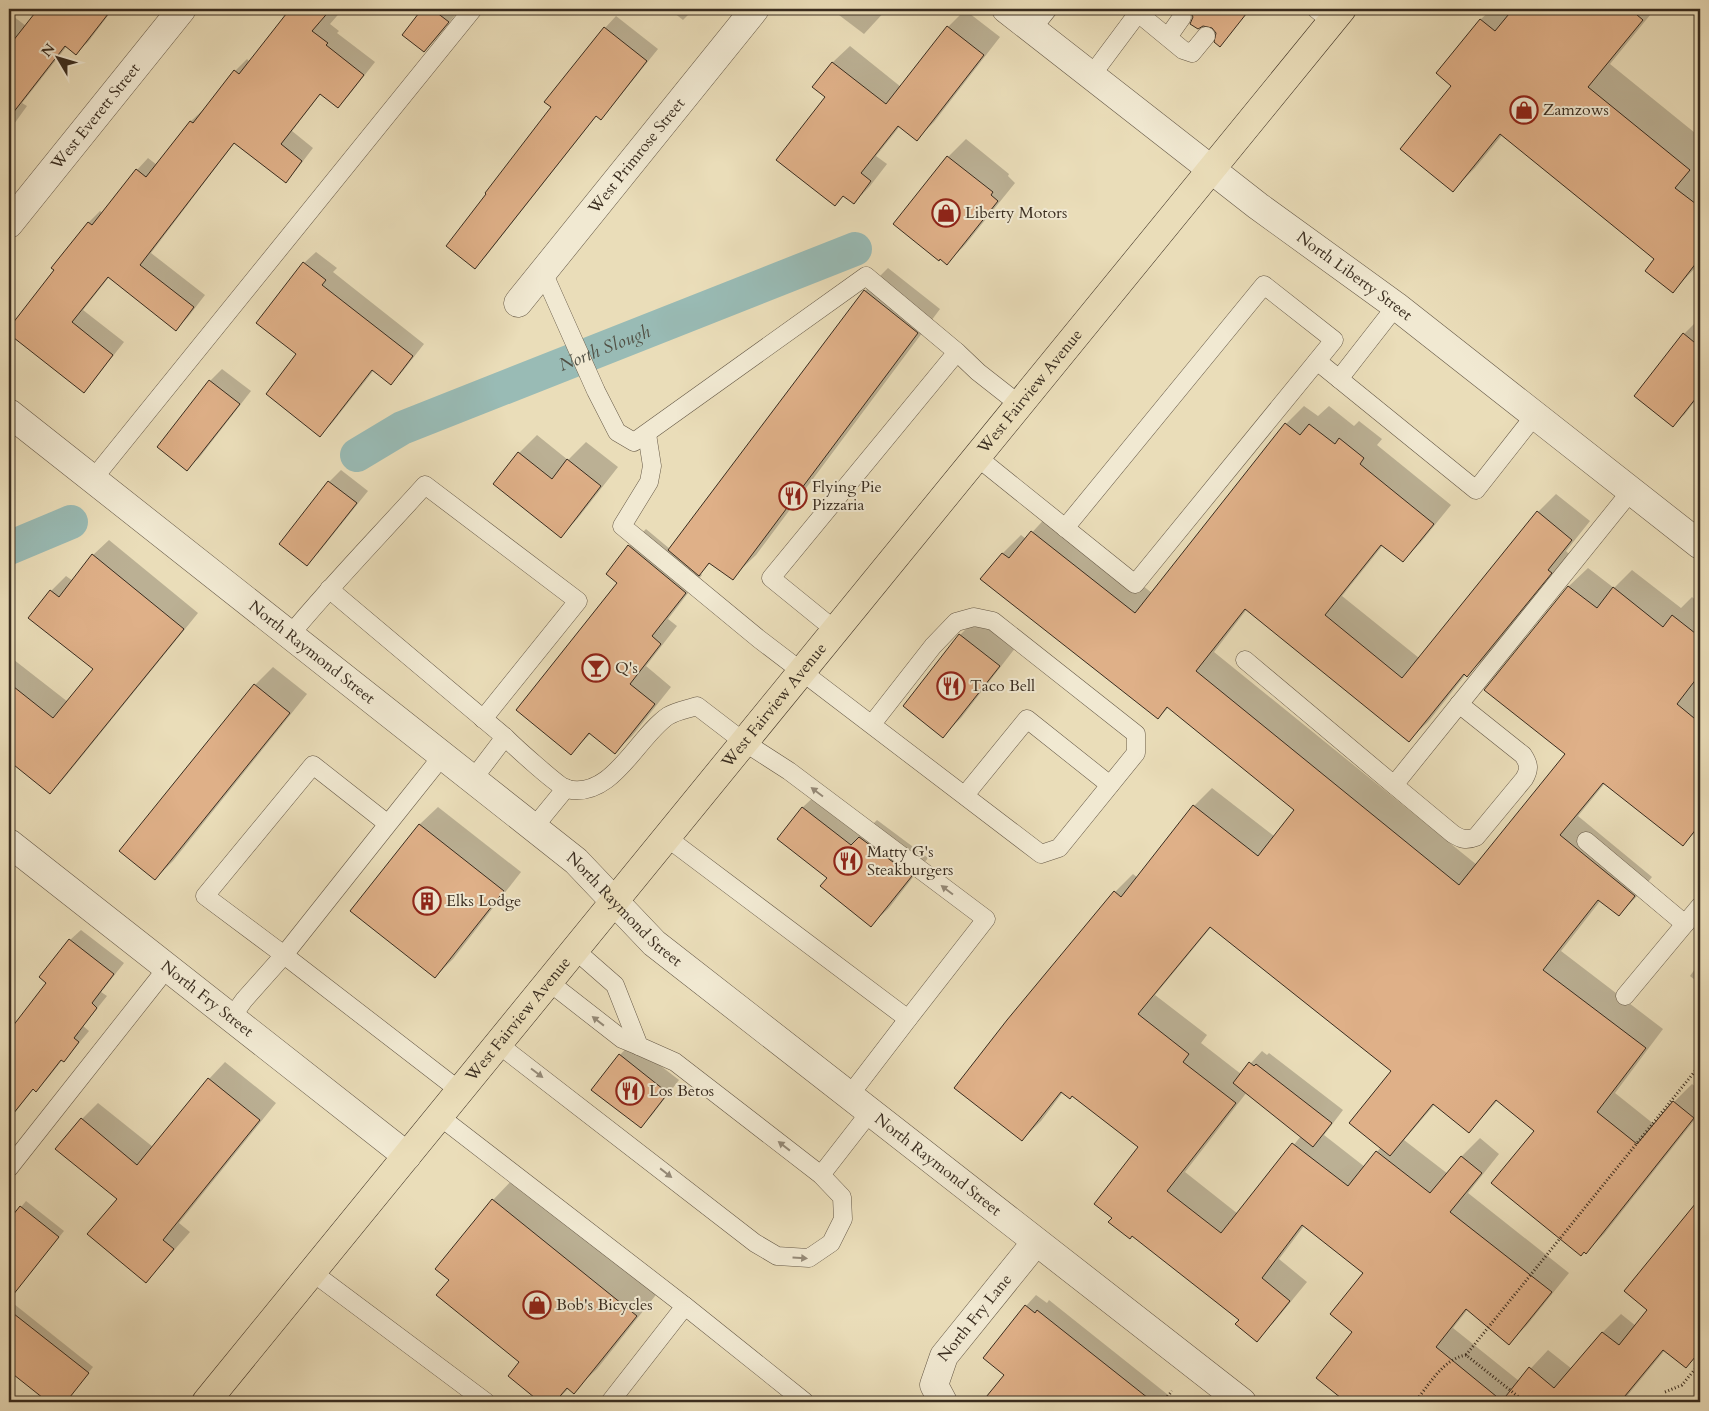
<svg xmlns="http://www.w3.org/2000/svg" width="1709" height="1411" font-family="Cardo,serif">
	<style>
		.shadow { fill: #0003; fill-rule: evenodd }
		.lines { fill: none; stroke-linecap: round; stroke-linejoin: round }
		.canal { stroke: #99bbb5; stroke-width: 34 }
		.building { fill: #dfb088; stroke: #392c1f }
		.service-casing { stroke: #655846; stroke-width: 19 }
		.minor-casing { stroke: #655846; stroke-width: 29 }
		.primary-casing { stroke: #392c1f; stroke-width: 29 }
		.path { stroke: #392c1f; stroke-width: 3; stroke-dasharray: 1 2.5; stroke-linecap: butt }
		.service { stroke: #f1e9d2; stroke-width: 18 }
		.minor { stroke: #f1e9d2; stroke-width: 28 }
		.primary { stroke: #eaddb9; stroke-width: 28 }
		.oneway { fill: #958a78 }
		.labels { text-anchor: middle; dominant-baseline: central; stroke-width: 4; stroke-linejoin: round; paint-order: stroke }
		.poi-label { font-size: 16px; fill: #392c1f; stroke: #f1e9d2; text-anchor: start }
		.street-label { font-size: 16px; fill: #392c1f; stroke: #f1e9d2 }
		.water-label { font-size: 18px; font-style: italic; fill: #515044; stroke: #f1e9d2 }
	</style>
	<rect width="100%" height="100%" fill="#eaddb9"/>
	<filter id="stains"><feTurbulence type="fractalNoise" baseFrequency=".004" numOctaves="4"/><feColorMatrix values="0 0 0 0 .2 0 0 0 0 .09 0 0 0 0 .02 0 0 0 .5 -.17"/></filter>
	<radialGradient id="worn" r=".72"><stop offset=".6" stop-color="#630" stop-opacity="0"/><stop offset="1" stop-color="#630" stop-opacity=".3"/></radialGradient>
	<!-- shadow -->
	<g class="shadow">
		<path d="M39,9H113L88,42L76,53L67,46L22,103L27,106L9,131V20L13,16L26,26Z"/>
		<path d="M292,9H343L330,24L339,31L337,33L375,62L349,95L338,107L321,93L292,131L313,148L297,169L286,181L235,142L151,253L205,295L188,317L176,329L109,277L83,310L124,342L95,379L84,391L9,332V330L55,270L53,268L89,222L100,211L103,213L137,170L148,158L157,165L191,121L203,110L204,111L235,71L247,59L250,62Z"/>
		<path d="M424,9H460L436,39L424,51L404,35Z"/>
		<path d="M669,9H694L683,20Z"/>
		<path d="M831,9H887L864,34Z"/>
		<path d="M1190,9H1249L1225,39L1213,26L1194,17Z"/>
		<path d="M1492,9H1655L1610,64L1700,137V161L1697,165L1700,167V263L1673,291L1656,259L1503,134L1475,168L1453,190V86L1437,73L1481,19Z"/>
		<path d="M965,10L1000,37L934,122L917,139L900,126L876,156L887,164L870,186L854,203L844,195L835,204L826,97L814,87L833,62L850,46L901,87L948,27Z"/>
		<path d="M616,16L658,49L612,106L601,118L597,115L486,256L474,267L553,107L605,28Z"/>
		<path d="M966,139L1009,174L1008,176L1015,183L965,245L947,263L948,157Z"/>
		<path d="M316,252L337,268L333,272L424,344L402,372L391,383L374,370L332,423L320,435L298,354L304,263Z"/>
		<path d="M888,268L940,309L756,555L732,578L711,562L700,573L702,575L668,619L677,626L646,666L671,687L632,736L615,752L591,733L571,753L619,582L608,574L629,546L646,529L670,549L865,291Z"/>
		<path d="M1696,322L1700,326V394L1685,414L1673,425L1684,334Z"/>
		<path d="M222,369L251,391L199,458L187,469L158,447L210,381Z"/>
		<path d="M1304,406L1318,416L1329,406L1354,426L1359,421L1382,439L1377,445L1451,505L1421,542L1403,561L1383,545L1342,596L1419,658L1538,512L1556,494L1590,521L1566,551L1569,554L1486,657L1467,675L1466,674L1428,722L1409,740L1247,609L1214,652L1477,865L1567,753L1486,690L1569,586L1588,568L1614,588L1632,570L1681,608L1692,597L1700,604V827L1683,844L1605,783L1578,816L1652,877L1637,896L1619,915L1601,900L1561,951L1663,1029L1615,1093L1655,1125L1674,1102L1692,1084L1700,1090V1113L1604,1234L1586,1252L1535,1131L1498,1100L1469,1132L1435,1104L1404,1140L1448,1174L1461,1157L1480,1138L1499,1154L1468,1193L1569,1273L1527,1325L1509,1343L1468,1309L1453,1328L1519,1381L1548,1350L1572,1369L1603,1332L1621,1314L1636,1326L1649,1310L1626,1291L1700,1200V1352L1686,1367L1665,1350L1622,1402H1348L1317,1378L1353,1332L1365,1273L1304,1226L1279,1259L1307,1282L1275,1321L1257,1340L1241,1320L1114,1217L1140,1147L1073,1094L1063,1092L1041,1121L1022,1140L1115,892L1133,874L1138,878L1194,806L1212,788L1274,836L1295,809L1169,707L1158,718L1002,554L1021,535L1026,539L1050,513L1152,593L1286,424ZM1212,926L1393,1071L1381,1147L1365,1167L1324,1135L1343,1110L1269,1053L1267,1055L1262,1051L1241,1074L1201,1043L1207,1035L1155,995ZM1247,1092L1301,1136L1238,1214L1185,1172Z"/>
		<path d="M537,435L568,460L586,442L618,467L578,518L561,536L519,453Z"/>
		<path d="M341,470L368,491L319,552L307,564L281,544L329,482Z"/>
		<path d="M109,540L198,613L65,777L50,793L9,760V656L68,702L95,669L30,618L51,591L66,576L73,581L93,555Z"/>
		<path d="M978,617L1016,647L961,718L943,736L960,635Z"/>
		<path d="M273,667L307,694L173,861L155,879L121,851L255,685Z"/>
		<path d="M821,790L869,828L877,820L928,858L889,908L871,925L828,878L779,838L803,807Z"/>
		<path d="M438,807L521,872L453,959L435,977L352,911L420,824Z"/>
		<path d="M81,930L124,963L101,992L107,996L83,1026L89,1031L74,1049L64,1060L63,1059L47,1079L36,1090L34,1088L9,1120V1027L12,1029L48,983L70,940Z"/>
		<path d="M1700,962V984L1690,976Z"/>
		<path d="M631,1043L679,1080L652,1115L640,1127L620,1055Z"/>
		<path d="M225,1062L276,1103L179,1223L190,1232L162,1264L145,1281L119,1199L82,1119L98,1103L153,1147L209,1079Z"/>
		<path d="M516,1176L659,1291L597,1369L573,1392L569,1388L555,1402H542L509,1376L521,1361L451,1280L437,1269L493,1200Z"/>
		<path d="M26,1201L64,1231L9,1299V1222Z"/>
		<path d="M1036,1295L1047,1303L1049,1300L1177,1402H984L1006,1375L1026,1306Z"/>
		<path d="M9,1300L93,1367L65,1402H50L9,1370Z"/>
	</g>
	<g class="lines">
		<!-- canal -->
		<g class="canal">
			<path id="s1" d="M357,455L402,428L855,249"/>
			<path d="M9,548L71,522"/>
		</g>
	</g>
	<!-- building -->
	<g class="building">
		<path d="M38,9H112L76,55L65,46L9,118V46Z"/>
		<path d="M290,9H331L312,31L328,43L326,45L364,75L338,108L320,94L281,144L302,161L286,183L234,143L140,265L194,307L176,331L108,277L72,322L113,355L84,393L9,334V328L54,270L51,268L88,222L92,225L136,169L146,177L190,121L193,123L234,70L239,74Z"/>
		<path d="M422,9H432L449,22L424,52L402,35Z"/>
		<path d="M1189,9H1250L1220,47L1214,42L1216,33L1212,28L1203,26L1198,29L1190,24L1193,17Z"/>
		<path d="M1513,9H1630L1643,20L1588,87L1690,170L1675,188L1700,207V258L1673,293L1645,271L1654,259L1500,134L1453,192L1400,149L1451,86L1436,73L1480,19L1495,31Z"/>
		<path d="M947,26L984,55L917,141L898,126L861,173L871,181L854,204L843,196L835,206L776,160L825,97L812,87L832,62L886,104Z"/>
		<path d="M604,27L647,61L601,120L596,116L475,269L446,246L486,194L485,193L551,107L544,102Z"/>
		<path d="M947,156L993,192L991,195L998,201L947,265L940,259L939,261L893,224Z"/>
		<path d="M303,262L326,280L322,285L413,356L391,385L372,370L320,437L266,394L296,354L256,323Z"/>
		<path d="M864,290L918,333L733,580L709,563L699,576L668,550Z"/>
		<path d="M1683,333L1700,347V393L1673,427L1634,396Z"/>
		<path d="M209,380L240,404L187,471L157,447Z"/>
		<path d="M1285,423L1300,435L1309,424L1335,444L1339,438L1364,458L1360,464L1434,524L1403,562L1381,545L1325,615L1402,678L1537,511L1572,540L1548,570L1552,573L1467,677L1464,674L1409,742L1245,609L1196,671L1459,885L1565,754L1484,690L1568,586L1597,608L1613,587L1663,627L1672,615L1700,637V674L1677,704L1700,723V824L1683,846L1603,783L1560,835L1635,896L1619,916L1598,900L1543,970L1646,1048L1597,1112L1637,1144L1673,1101L1694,1118L1586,1254L1584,1252L1581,1256L1491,1183L1534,1131L1496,1100L1469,1133L1433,1104L1390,1156L1349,1123L1391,1071L1210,927L1138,1014L1189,1054L1183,1062L1236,1103L1167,1191L1221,1233L1292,1143L1348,1186L1376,1151L1430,1193L1461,1156L1482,1173L1450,1212L1552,1292L1509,1345L1466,1309L1436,1347L1502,1401L1529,1367L1554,1388L1602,1332L1619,1345L1647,1310L1624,1291L1700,1198V1351L1686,1368L1663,1350L1620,1402H1346L1316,1378L1352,1332L1330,1314L1363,1273L1302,1225L1262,1278L1290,1301L1257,1342L1235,1324L1239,1320L1132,1236L1130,1239L1108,1222L1112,1218L1094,1204L1138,1147L1072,1096L1070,1099L1061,1092L1022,1141L954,1088L1007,1020L1114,891L1121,897L1193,805L1258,856L1294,810L1167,707L1158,719L980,579L1002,553L1009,558L1031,531L1135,613Z"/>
		<path d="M518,452L552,479L567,459L601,486L561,538L493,484Z"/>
		<path d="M328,481L357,503L307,566L279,544Z"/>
		<path d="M628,545L686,593L652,636L661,644L630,684L655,704L615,754L589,733L571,755L516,710L617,583L606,574Z"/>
		<path d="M92,554L184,629L50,794L9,761V683L53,718L93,669L28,618L50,590L59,597Z"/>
		<path d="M959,634L1000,666L943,738L903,706Z"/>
		<path d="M254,684L290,713L155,880L119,851Z"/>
		<path d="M802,807L851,845L859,837L912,876L871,927L820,886L827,878L777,839Z"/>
		<path d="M419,824L504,891L435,978L350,911Z"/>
		<path d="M69,939L114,974L92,1003L97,1008L74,1038L79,1042L64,1062L61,1060L36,1092L33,1089L9,1119V1031L46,983L39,977Z"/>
		<path d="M619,1054L668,1093L641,1128L591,1090Z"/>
		<path d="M1249,1062L1254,1066L1256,1064L1332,1123L1313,1147L1233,1083Z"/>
		<path d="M208,1078L260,1120L163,1240L174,1249L146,1283L87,1234L117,1199L55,1149L81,1118L137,1165Z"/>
		<path d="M492,1199L637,1316L574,1394L567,1388L555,1402H540L508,1376L519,1362L436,1295L449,1280L435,1269Z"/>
		<path d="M20,1206L59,1237L9,1300V1220Z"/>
		<path d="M1025,1305L1035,1313L1037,1310L1153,1402H982L1004,1375L983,1358Z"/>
		<path d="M9,1310L89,1373L66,1402H48L9,1371Z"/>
	</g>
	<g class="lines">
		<!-- service casing -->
		<g class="service-casing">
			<g id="service">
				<path d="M1316,9L1332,22"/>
				<path d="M1032,29L1048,9"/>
				<path d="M1168,37L1182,17"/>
				<path d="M1091,76L1138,13L1183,50L1192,53L1206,36"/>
				<path d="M543,272L596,391L617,432L634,442L866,276L957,352L771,578L835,630"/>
				<path d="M957,352L978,372L1020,405"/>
				<path d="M1339,379L1396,306"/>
				<path d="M647,434L652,466L649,482L622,526L759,639L1041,854L1059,848L1136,753V734L993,621L974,617L956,622L933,646L872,724"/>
				<path d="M977,457L1135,584L1317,361L1476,490L1535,415"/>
				<path d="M93,479L473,9"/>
				<path d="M1065,528L1264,285L1334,340L1317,361"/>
				<path d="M329,589L505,737"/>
				<path d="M290,635C333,583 380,535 425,485L578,601L483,719"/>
				<path d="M1245,660L1394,785L1631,491"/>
				<path d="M473,779L505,737C514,746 559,787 567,789C612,800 637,737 668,716C676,711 688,709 697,706L744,742L789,771L986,919L908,1019L666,837"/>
				<path d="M1394,785L1453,834C1461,839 1466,841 1476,837L1524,779C1530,769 1529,764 1523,755L1459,704"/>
				<path d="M965,795L1027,719L1110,785"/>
				<path d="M388,824L284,955L205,896L313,765L388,824L443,755"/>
				<path d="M534,827L566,788"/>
				<path d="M1586,841L1685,924"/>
				<path d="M549,982L622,1039L639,1046"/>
				<path d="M1625,996L1700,906"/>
				<path d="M231,1018L244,1000L284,955L460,1091"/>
				<path d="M498,1044L755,1243L777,1256L809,1258L831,1243L843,1219L842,1197L821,1175L675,1062L639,1046L615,985L575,950"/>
				<path d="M849,1096L908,1019"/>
				<path d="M439,1116L685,1306L610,1402"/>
				<path d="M9,1168L167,968"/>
				<path d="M821,1175L870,1112"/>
				<path d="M312,1272L486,1402"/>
				<path d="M685,1306L805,1402"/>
			</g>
		</g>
		<!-- minor casing -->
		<g class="minor-casing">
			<g id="minor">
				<path id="s2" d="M1006,9L1258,206L1396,306L1700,545"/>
				<path id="s3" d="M9,224L182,9"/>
				<path id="s4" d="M518,303L755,9"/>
				<path id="s5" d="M9,413L576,861L654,943L1242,1402"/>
				<path id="s6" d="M9,843L407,1156"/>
				<path id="s7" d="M943,1402L934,1385L944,1356L1036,1242"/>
			</g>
		</g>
		<!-- primary casing -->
		<g class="primary-casing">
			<g id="primary">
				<path id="s8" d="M206,1402L1342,9"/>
			</g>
		</g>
		<!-- path -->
		<g class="path">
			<path d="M1466,1355L1700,1065"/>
			<path d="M1665,1392L1682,1385L1700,1363"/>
			<path d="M1163,1402L1172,1391"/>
			<path d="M1415,1402C1429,1385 1443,1359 1466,1355L1525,1402"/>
		</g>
		<!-- service -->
		<use href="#service" class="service"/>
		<!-- minor -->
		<use href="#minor" class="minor"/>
		<!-- primary -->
		<use href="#primary" class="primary"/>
	</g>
	<!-- one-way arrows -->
	<defs><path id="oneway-solid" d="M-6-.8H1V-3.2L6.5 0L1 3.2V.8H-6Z" transform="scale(1.25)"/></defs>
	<g class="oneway">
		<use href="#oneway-solid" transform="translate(817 792) rotate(-143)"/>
		<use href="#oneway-solid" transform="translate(947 890) rotate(-143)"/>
		<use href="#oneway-solid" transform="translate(598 1021) rotate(-142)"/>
		<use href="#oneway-solid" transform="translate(537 1073) rotate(37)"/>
		<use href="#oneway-solid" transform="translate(784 1146) rotate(-142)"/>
		<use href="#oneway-solid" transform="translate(666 1173) rotate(38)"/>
		<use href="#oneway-solid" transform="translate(800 1258) rotate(4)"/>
	</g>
	<!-- icons -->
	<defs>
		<g id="shop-ring" transform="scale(1.4375)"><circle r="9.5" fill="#f1e9d2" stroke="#8f2418" stroke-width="1.5"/><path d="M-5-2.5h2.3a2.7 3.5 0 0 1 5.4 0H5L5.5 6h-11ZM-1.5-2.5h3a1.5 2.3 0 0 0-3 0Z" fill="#8f2418"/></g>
		<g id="restaurant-ring" transform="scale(1.4375)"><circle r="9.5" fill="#f1e9d2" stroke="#8f2418" stroke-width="1.5"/><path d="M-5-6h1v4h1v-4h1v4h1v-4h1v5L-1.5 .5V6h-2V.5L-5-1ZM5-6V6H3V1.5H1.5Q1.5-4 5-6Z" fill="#8f2418"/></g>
		<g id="bar-ring" transform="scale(1.4375)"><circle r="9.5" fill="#f1e9d2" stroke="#8f2418" stroke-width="1.5"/><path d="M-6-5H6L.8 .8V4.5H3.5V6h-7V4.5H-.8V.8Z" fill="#8f2418"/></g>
		<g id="building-ring" transform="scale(1.4375)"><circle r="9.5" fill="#f1e9d2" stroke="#8f2418" stroke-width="1.5"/><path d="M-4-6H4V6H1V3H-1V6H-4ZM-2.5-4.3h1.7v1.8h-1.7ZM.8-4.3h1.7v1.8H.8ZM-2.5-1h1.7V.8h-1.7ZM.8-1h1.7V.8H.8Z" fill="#8f2418"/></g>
	</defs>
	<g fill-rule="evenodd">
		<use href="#shop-ring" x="1524" y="110"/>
		<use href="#shop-ring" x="946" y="213"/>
		<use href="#restaurant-ring" x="793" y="496"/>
		<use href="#bar-ring" x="596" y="668"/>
		<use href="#restaurant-ring" x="951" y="686"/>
		<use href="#restaurant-ring" x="848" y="861"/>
		<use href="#building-ring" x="427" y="901"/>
		<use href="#restaurant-ring" x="630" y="1091"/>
		<use href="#shop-ring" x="537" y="1305"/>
	</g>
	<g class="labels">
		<!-- poi labels -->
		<g class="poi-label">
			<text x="1543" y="110">Zamzows</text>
			<text x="965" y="213">Liberty Motors</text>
			<text x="812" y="487">Flying Pie<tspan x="812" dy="18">Pizzaria</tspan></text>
			<text x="615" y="668">Q's</text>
			<text x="970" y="686">Taco Bell</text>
			<text x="867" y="852">Matty G's<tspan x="867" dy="18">Steakburgers</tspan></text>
			<text x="446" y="901">Elks Lodge</text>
			<text x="649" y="1091">Los Betos</text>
			<text x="556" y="1305">Bob's Bicycles</text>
		</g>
		<!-- street labels -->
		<g class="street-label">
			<text stroke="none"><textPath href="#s3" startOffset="138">West Everett Street</textPath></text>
			<text stroke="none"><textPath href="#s4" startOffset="189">West Primrose Street</textPath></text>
			<text stroke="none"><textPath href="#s2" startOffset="439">North Liberty Street</textPath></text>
			<text stroke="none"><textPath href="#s8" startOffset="1304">West Fairview Avenue</textPath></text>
			<text stroke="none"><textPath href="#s5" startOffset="386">North Raymond Street</textPath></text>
			<text stroke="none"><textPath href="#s8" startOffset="899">West Fairview Avenue</textPath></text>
			<text stroke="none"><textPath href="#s5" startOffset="791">North Raymond Street</textPath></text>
			<text stroke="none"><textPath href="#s6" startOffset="252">North Fry Street</textPath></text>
			<text stroke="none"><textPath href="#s8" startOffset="494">West Fairview Avenue</textPath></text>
			<text stroke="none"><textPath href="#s5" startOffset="1196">North Raymond Street</textPath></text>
			<text stroke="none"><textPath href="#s7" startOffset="99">North Fry Lane</textPath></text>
		</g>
		<!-- water labels -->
		<g class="water-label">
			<text stroke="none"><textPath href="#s1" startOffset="270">North Slough</textPath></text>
		</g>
	</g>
	<!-- margin -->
	<rect width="1709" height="1411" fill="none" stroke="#eaddb9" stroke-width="30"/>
	<rect x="10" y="10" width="1689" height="1391" fill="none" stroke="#392c1f" stroke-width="2.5"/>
	<rect x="15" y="15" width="1679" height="1381" fill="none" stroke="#392c1f"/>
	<!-- north arrow -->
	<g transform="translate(58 58) rotate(308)" stroke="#f1e9d2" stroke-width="4" paint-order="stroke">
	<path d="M0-4L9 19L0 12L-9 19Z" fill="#392c1f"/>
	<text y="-8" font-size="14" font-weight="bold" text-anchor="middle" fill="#392c1f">N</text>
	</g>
	<rect width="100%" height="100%" filter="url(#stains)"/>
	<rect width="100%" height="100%" fill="url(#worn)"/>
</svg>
